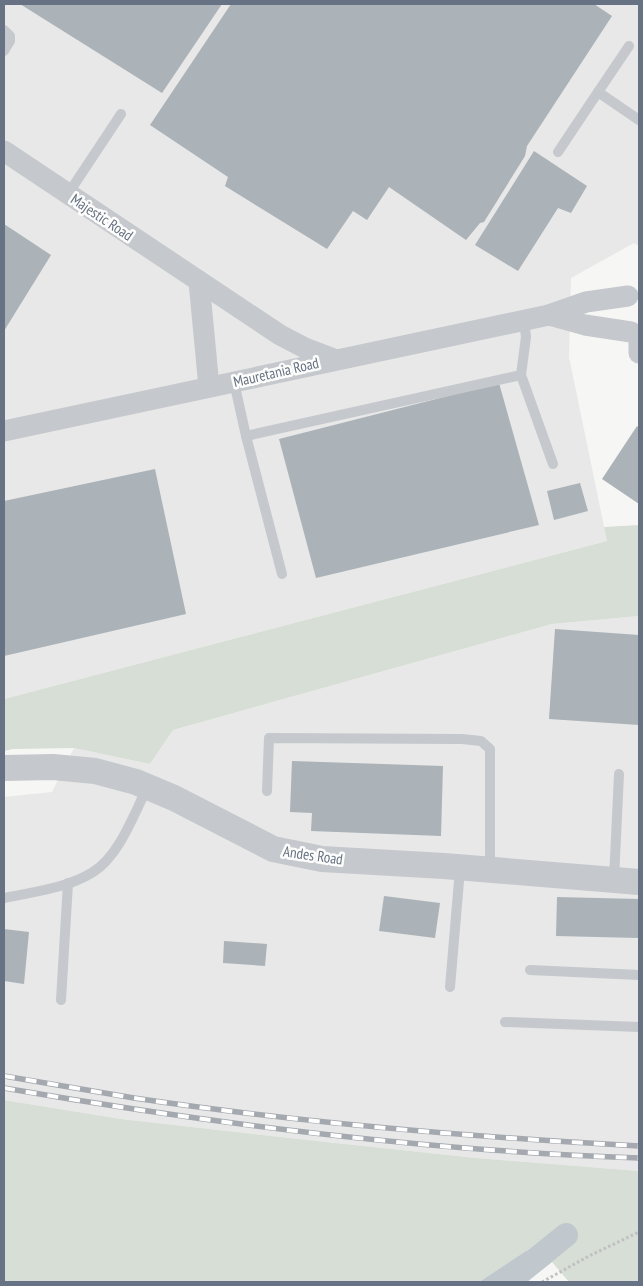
<svg xmlns="http://www.w3.org/2000/svg" width="643" height="1286" font-family="'PT Sans Narrow',sans-serif">
	<style>
		.built { fill: #e7e8e7 }
		.green { fill: #d7ded5 }
		.water { fill: #c0c7cd }
		.lines { fill: none; stroke-linecap: round; stroke-linejoin: round }
		.canal { stroke: #c0c7cd; stroke-width: 24 }
		.building { fill: #abb2b8 }
		.path { stroke: #bfc0c3; stroke-width: 3; stroke-dasharray: 2.5 2.5; stroke-linecap: butt }
		.service { stroke: #c5c8cc; stroke-width: 10 }
		.minor { stroke: #c5c8cc; stroke-width: 21 }
		.tertiary { stroke: #c5c8cc; stroke-width: 26 }
		.rail-casing { stroke: #a4a8af; stroke-width: 5.5 }
		.rail { stroke: #fff; stroke-width: 4; stroke-dasharray: 11; stroke-linecap: butt }
		.labels { text-anchor: middle; dominant-baseline: central; stroke-width: 5; stroke-linejoin: round; paint-order: stroke }
		.street-label { font-size: 15px; fill: #677284; stroke: #fff }
	</style>
	<rect width="100%" height="100%" fill="#f6f7f4"/>
	<!-- built -->
	<g class="built">
		<path d="M4,4H639V246L634,243L571,278L569,357L607,541L4,699Z"/>
		<path d="M639,616V1171L476,1158L289,1138L121,1119L4,1100V797L52,792L74,748L150,764L173,730L552,624Z"/>
	</g>
	<!-- green -->
	<g class="green">
		<path d="M639,525V616L552,624L173,730L150,764L74,748L13,749L4,751V699L607,541L604,527Z"/>
		<path d="M4,1100L121,1119L289,1138L476,1158L639,1171V1282H569L552,1262L536,1248L526,1251L479,1282H4Z"/>
	</g>
	<!-- water -->
	<path class="water" d="M536,1248L552,1262L526,1282H479L526,1251Z"/>
	<g class="lines">
		<!-- canal -->
		<path class="canal" d="M508,1282L566,1235"/>
	</g>
	<!-- building -->
	<g class="building">
		<path d="M20,4H222L162,93Z"/>
		<path d="M231,4H594L612,16L527,146L525,156L484,222L480,223L466,240L389,187L367,220L353,211L327,249L225,186L228,177L150,125Z"/>
		<path d="M534,151L587,186L571,213L558,208L518,271L475,245Z"/>
		<path d="M4,224L51,255L4,331Z"/>
		<path d="M499,383L539,525L316,578L279,439Z"/>
		<path d="M637,426L639,428V504L602,479Z"/>
		<path d="M155,469L186,614L4,656V501Z"/>
		<path d="M580,483L588,511L554,520L547,491Z"/>
		<path d="M555,629L639,635V725L549,719Z"/>
		<path d="M292,761L443,766L441,836L311,831L312,813L290,812Z"/>
		<path d="M384,896L440,903L435,938L379,931Z"/>
		<path d="M557,897L639,899V938L556,936Z"/>
		<path d="M4,929L29,932L24,984L4,981Z"/>
		<path d="M224,941L267,944L265,966L223,963Z"/>
	</g>
	<g class="lines">
		<!-- path -->
		<path class="path" d="M542,1282L589,1256L639,1232"/>
		<!-- service -->
		<g class="service">
			<path d="M4,30L10,36V41L4,51"/>
			<path d="M598,92L629,46"/>
			<path d="M558,152L598,92L639,120"/>
			<path d="M68,194L121,114"/>
			<path d="M521,375L553,464"/>
			<path d="M234,382L246,436L521,375L526,337L524,319"/>
			<path d="M246,436L282,574"/>
			<path d="M267,791L269,738L462,739L481,741L490,749V869"/>
			<path d="M614,879L619,774"/>
			<path d="M4,898C33,892 68,888 93,872C119,856 134,814 147,788"/>
			<path d="M530,970L639,975"/>
			<path d="M450,987L460,869"/>
			<path d="M61,1000L68,883"/>
			<path d="M505,1022L639,1027"/>
		</g>
		<!-- minor -->
		<g class="minor">
			<path d="M4,151L280,335L305,348L334,359"/>
			<path d="M199,282L209,387"/>
			<path d="M549,315L585,325L631,332"/>
			<path d="M639,336V353"/>
			<path d="M4,431L549,315L586,302L628,296"/>
		</g>
		<!-- tertiary -->
		<path class="tertiary" d="M4,768L53,767L95,771L136,782L174,798L273,849L322,859L444,866L639,882"/>
		<!-- rail casing -->
		<g class="rail-casing">
			<g id="rail">
				<path d="M4,1076C47,1083 91,1091 134,1098C302,1123 471,1137 639,1146"/>
				<path d="M4,1088C213,1124 426,1151 639,1158"/>
			</g>
		</g>
		<!-- rail -->
		<use href="#rail" class="rail"/>
	</g>
	<g class="labels">
		<!-- street labels -->
		<g class="street-label">
			<text transform="translate(102 217) rotate(34)">Majestic Road</text>
			<text transform="translate(276 372) rotate(-13)">Mauretania Road</text>
			<text transform="translate(313 855) rotate(8)">Andes Road</text>
		</g>
	</g>
	<!-- border -->
	<rect width="643" height="1286" fill="none" stroke="#677284" stroke-width="10"/>
</svg>
